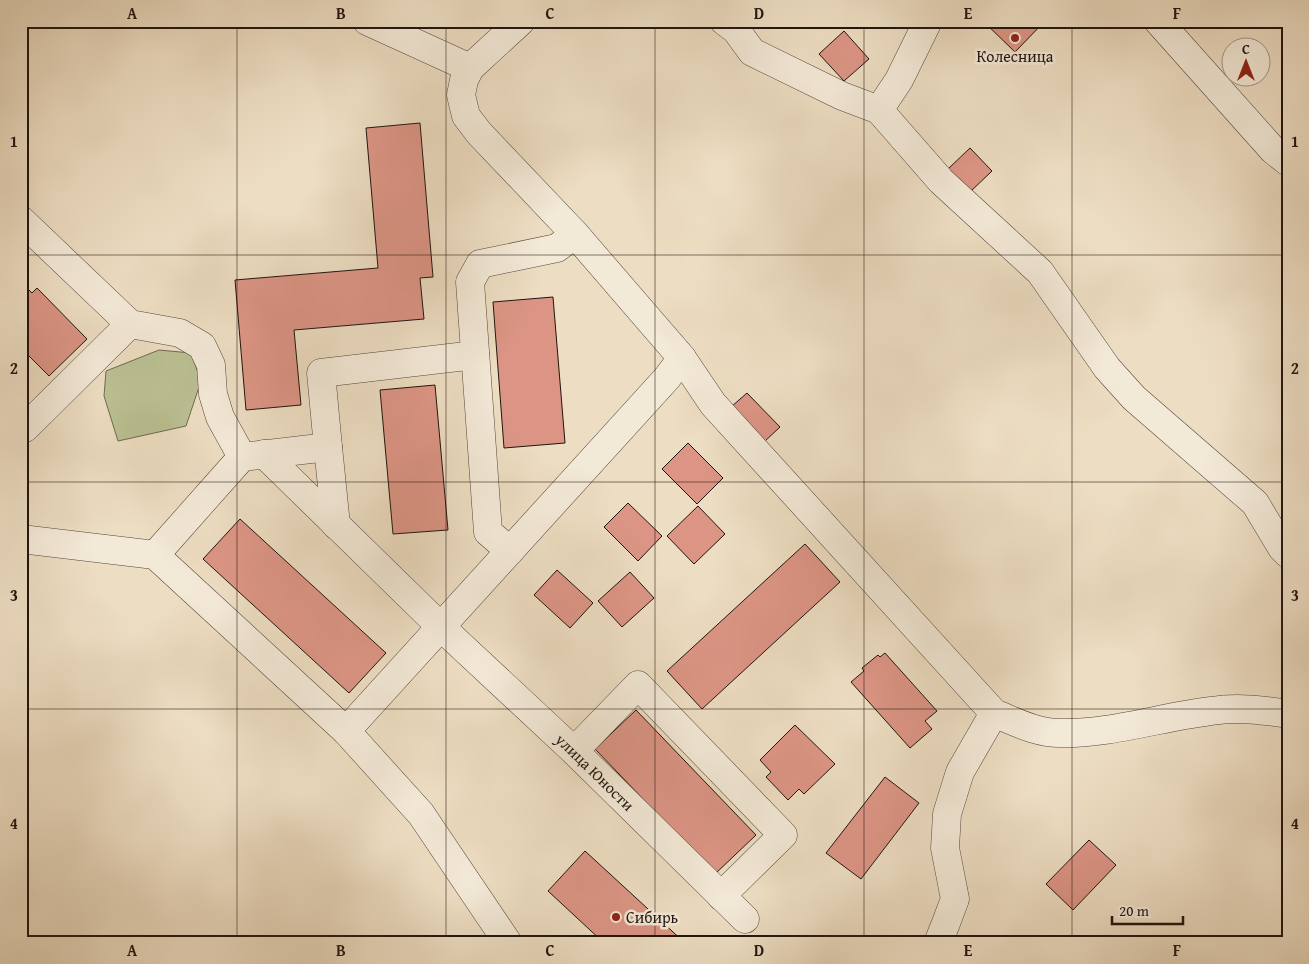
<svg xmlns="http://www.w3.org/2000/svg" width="1309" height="964" font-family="'Gentium Book Plus',serif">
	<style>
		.green { fill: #bac092; stroke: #6d6a51 }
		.building { fill: #dc9585; stroke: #201410 }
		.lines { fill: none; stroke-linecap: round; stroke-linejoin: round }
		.minor-casing { stroke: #53463c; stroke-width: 29 }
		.minor { stroke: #f3e9d7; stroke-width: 28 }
		.grid { fill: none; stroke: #201410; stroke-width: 1; stroke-opacity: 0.55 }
		.poi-dot { fill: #8f2418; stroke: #f3e9d7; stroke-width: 2 }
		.labels { text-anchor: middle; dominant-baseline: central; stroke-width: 5; stroke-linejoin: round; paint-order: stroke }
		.poi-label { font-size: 16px; fill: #201410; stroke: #f3e9d7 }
		.street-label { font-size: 16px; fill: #201410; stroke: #f3e9d7 }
		.neatline { fill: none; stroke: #201410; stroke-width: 2 }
		.grid-label { font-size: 16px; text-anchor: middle; font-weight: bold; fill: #201410 }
	</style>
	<rect width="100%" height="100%" fill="#edddc2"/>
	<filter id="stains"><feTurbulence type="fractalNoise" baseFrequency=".004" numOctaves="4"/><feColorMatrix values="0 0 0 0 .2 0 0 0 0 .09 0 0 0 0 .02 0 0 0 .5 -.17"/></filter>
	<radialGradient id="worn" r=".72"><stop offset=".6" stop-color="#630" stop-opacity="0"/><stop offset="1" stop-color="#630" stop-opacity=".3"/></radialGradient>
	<!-- green -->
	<path class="green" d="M159,350L191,353L201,381L186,426L118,441L104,396L106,371Z"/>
	<!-- building -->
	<g class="building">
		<path d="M983,21H1042L1043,23L1015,52Z"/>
		<path d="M844,31L869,59L844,81L819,54Z"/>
		<path d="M420,123L433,277L420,278L424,319L294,330L301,405L246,410L235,280L378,268L366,128Z"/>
		<path d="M970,148L992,171L970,192L948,169Z"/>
		<path d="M21,282L32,293L37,288L87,339L49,376L21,348Z"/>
		<path d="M553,297L565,443L504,448L493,302Z"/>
		<path d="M435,385L448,530L393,534L380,390Z"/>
		<path d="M747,393L780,427L764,442L731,407Z"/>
		<path d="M688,443L723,478L697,504L662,469Z"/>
		<path d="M628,503L662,536L638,561L604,527Z"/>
		<path d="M698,506L725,534L694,564L667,536Z"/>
		<path d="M240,519L386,653L349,693L203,559Z"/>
		<path d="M805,544L840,582L702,709L667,671Z"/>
		<path d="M557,570L593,603L570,628L534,595Z"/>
		<path d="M630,572L654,598L622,627L598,601Z"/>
		<path d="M885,653L937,711L925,721L932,729L910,748L851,682L864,671L862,668L878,655L880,657Z"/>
		<path d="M636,710L756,835L715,874L595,749Z"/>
		<path d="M795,725L835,764L804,794L799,789L788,800L766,777L771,772L760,760Z"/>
		<path d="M885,777L919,803L861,879L826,853Z"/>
		<path d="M1089,840L1116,865L1073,910L1046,884Z"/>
		<path d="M585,851L685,943H604L548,891Z"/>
		<path d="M978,938L979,943H957V941Z"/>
	</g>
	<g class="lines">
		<!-- minor casing -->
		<g class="minor-casing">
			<g id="minor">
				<path d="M367,21L470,68"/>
				<path d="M521,21L470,68L464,80L461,95L466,116L479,133L575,234L682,358L713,404L994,713C1016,722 1036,733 1060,733C1111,734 1161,717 1211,711C1237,707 1262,710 1288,714"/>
				<path d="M724,21L736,30L752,52L842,96L879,110L941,181L1040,272L1107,368L1134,398L1255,503L1282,548L1288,554"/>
				<path d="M1158,21L1273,150L1288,162"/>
				<path d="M879,110L899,80L928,21"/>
				<path d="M21,220L130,324L180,333L202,346L211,365L213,394L220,417L242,457"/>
				<path d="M25,428L130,324"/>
				<path d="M328,447L336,525"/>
				<path id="s1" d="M264,454L441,627L574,751L745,919"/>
				<path d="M21,539L155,555L346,731L421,814L508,943"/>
				<path d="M510,551L488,532L470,282L480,264L557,248L575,234"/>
				<path d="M155,555L242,457L328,447L321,373L475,355"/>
				<path d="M346,731L667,378L682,358"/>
				<path d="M574,751L638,685L783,835L721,896"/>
				<path d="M938,943L946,923L955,899L945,848L947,814L960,772L994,713"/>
			</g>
		</g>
		<!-- minor -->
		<use href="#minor" class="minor"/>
	</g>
	<!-- grid -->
	<path class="grid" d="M237,21V943M446,21V943M655,21V943M864,21V943M1072,21V943M21,255H1288M21,482H1288M21,709H1288"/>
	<!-- markers -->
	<g class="poi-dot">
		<circle cx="1015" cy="38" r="5"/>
		<circle cx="616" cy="917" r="5"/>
	</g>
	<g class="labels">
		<!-- poi labels -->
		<g class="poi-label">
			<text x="1015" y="56">Колесница</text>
			<text x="626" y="917" text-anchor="start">Сибирь</text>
		</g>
		<!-- street labels -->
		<g class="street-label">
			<text stroke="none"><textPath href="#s1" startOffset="459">улица Юности</textPath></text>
		</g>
	</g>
	<!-- margin -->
	<rect width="1309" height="964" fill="none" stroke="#edddc2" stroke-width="55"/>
	<!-- north arrow -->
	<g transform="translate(1246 62)"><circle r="24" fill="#f3e9d7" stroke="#9f9487"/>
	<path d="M0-4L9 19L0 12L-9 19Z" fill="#8f2418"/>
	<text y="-8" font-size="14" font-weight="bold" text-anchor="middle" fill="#201410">С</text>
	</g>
	<!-- scale -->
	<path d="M1112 916v8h71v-8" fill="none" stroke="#201410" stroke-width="2.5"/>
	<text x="1119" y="916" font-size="15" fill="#201410" stroke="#f3e9d7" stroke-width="4" paint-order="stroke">20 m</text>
	<rect x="28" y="28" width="1254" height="908" class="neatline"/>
	<g class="grid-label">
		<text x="132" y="19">A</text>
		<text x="341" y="19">B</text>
		<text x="550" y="19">C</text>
		<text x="759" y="19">D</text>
		<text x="968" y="19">E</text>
		<text x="1177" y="19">F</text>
		<text x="14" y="147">1</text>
		<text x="1295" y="147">1</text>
		<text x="14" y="374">2</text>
		<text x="1295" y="374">2</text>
		<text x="14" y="601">3</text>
		<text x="1295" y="601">3</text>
		<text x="14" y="829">4</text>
		<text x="1295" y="829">4</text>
		<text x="132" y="956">A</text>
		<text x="341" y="956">B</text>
		<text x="550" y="956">C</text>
		<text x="759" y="956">D</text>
		<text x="968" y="956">E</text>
		<text x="1177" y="956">F</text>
	</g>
	<rect width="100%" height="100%" filter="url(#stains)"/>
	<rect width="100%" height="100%" fill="url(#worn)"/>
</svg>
